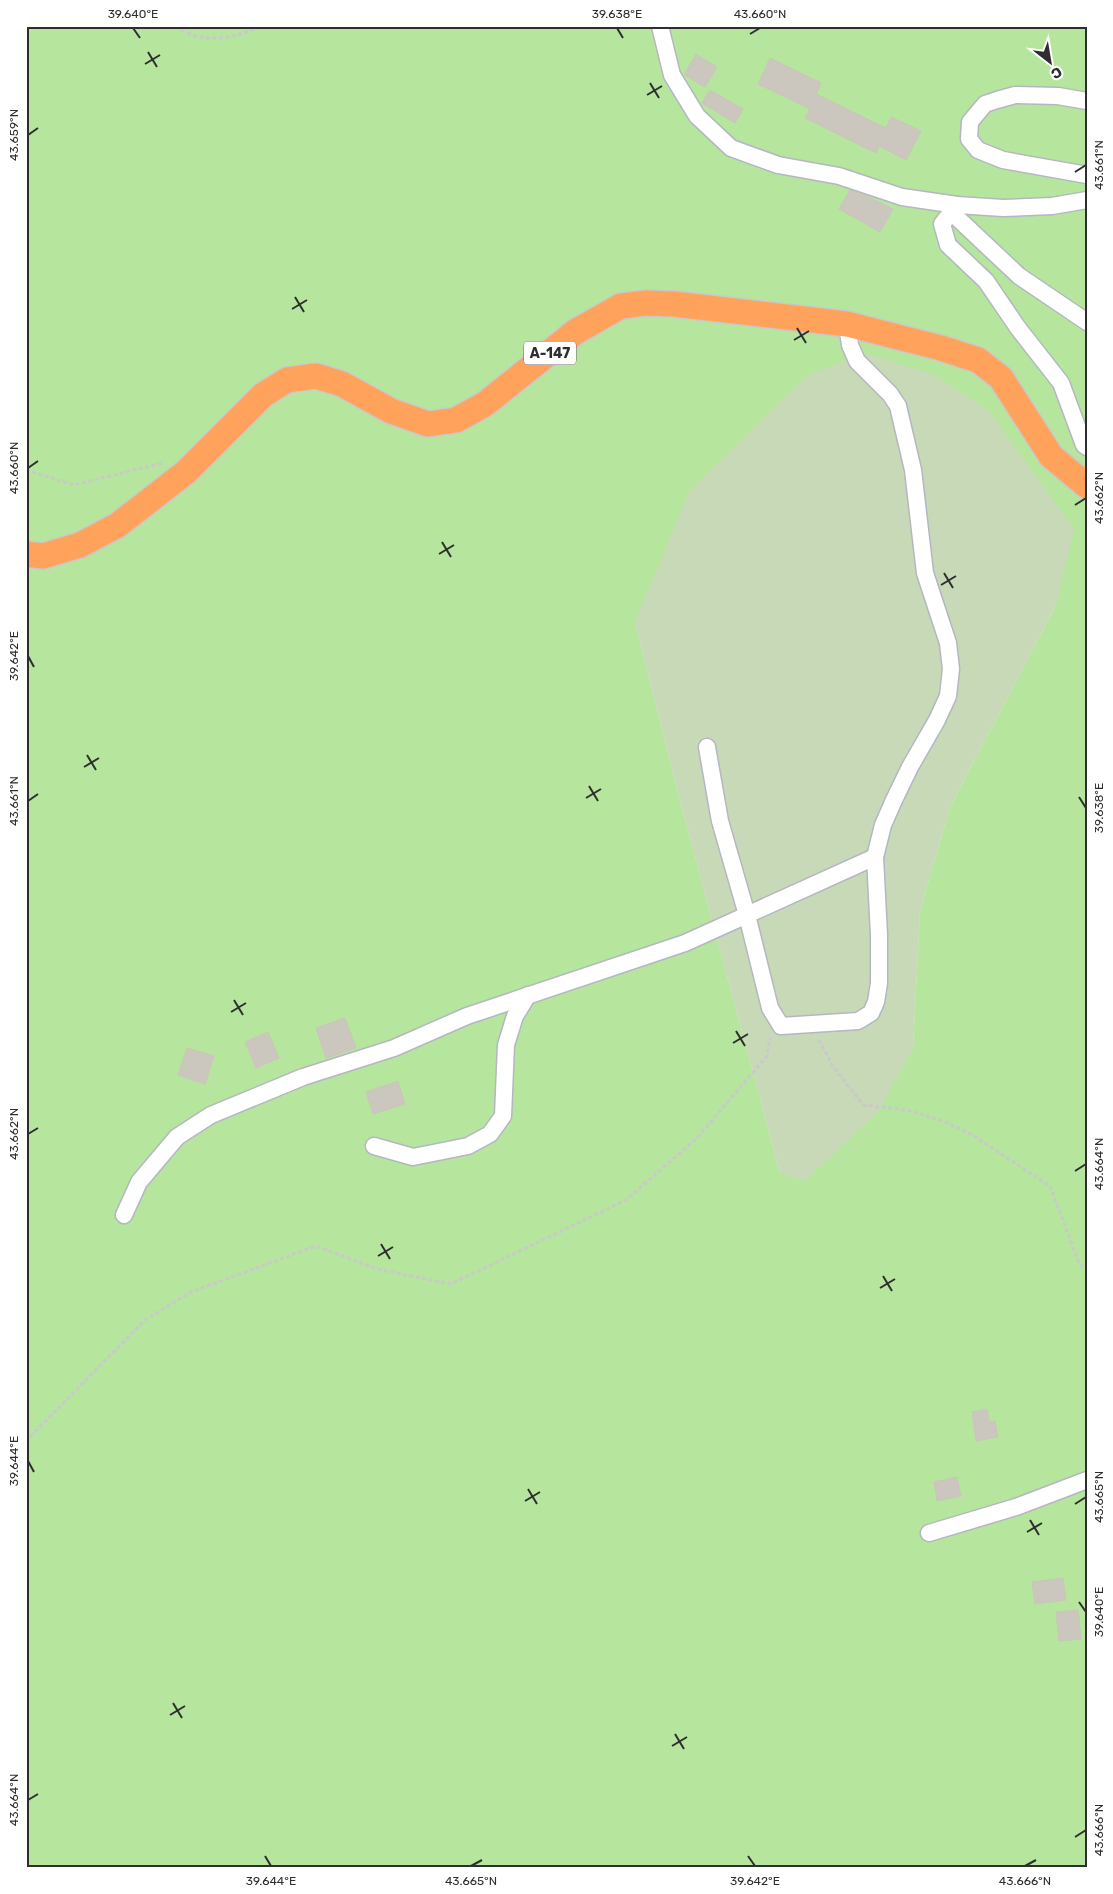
<svg xmlns="http://www.w3.org/2000/svg" width="1113" height="1894" font-family="Rubik,sans-serif">
	<style>
		.green { fill: #b6e59e; fill-rule: evenodd }
		.cemetery { fill: #c8d9b8 }
		.building { fill: #cbc7bf; stroke: #cbc5ba }
		.lines { fill: none; stroke-linecap: round; stroke-linejoin: round }
		.minor-casing { stroke: #b4b7c1; stroke-width: 19 }
		.highway-casing { stroke: #c9c9c9; stroke-width: 28 }
		.path { stroke: #c9c9c9; stroke-width: 3; stroke-dasharray: 4 2.5; stroke-linecap: butt }
		.minor { stroke: #fff; stroke-width: 16 }
		.highway { stroke: #ffa35c; stroke-width: 25 }
		.ticks { fill: none; stroke: #2e2e2e; stroke-width: 2 }
		.labels { text-anchor: middle; dominant-baseline: central; stroke-width: 4; stroke-linejoin: round; paint-order: stroke }
		.shield { fill: #fff; stroke: #6d6d6d; stroke-width: 1 }
		.shield-label { font-size: 14px; font-weight: bold; fill: #2e2e2e }
		.neatline { fill: none; stroke: #2e2e2e; stroke-width: 2 }
		.ticks-label { font-size: 12px; text-anchor: middle; fill: #2e2e2e }
	</style>
	<rect width="100%" height="100%" fill="#efe9e1"/>
	<!-- green -->
	<path class="green" d="M26,26H1087V1868H26ZM1056,605L950,807L920,911L913,1048L780,1173L681,804L635,622Z"/>
	<!-- cemetery -->
	<path class="cemetery" d="M865,353L934,375L989,411L1074,529L1056,605L950,807L920,911L913,1048L878,1112L805,1181L780,1173L681,804L635,622L690,490L807,376Z"/>
	<!-- building -->
	<g class="building">
		<path d="M696,54L717,67L705,87L684,75Z"/>
		<path d="M770,58L821,83L816,94L886,128L891,117L921,131L906,160L879,146L876,153L805,118L810,109L758,84Z"/>
		<path d="M710,90L743,109L735,123L702,103Z"/>
		<path d="M850,190L869,197L893,209L880,232L839,209Z"/>
		<path d="M345,1018L356,1048L326,1058L316,1028Z"/>
		<path d="M268,1032L279,1058L256,1068L245,1042Z"/>
		<path d="M187,1048L214,1056L205,1084L178,1075Z"/>
		<path d="M398,1081L405,1104L373,1114L366,1092Z"/>
		<path d="M987,1409L989,1422L995,1421L998,1437L976,1441L972,1412Z"/>
		<path d="M957,1477L961,1496L937,1501L934,1482Z"/>
		<path d="M1063,1578L1066,1600L1035,1604L1032,1582Z"/>
		<path d="M1078,1610L1081,1639L1059,1641L1056,1612Z"/>
	</g>
	<g class="lines">
		<!-- minor casing -->
		<g class="minor-casing">
			<g id="minor">
				<path d="M660,26L672,75L697,116L731,148L778,165L839,176L902,197L957,205L1003,208L1052,206L1087,200"/>
				<path d="M1087,101L1058,96L1015,95L997,100L985,104L970,122L969,139L978,150L1003,160L1087,175"/>
				<path d="M957,205L942,224L948,245L986,281L1018,328L1061,383L1084,445L1087,447"/>
				<path d="M951,212L1019,276L1087,322"/>
				<path d="M707,747L720,821L747,915L770,1008L781,1026L858,1021L871,1013L876,1002L879,983V935L875,857L883,825L894,800L910,767L937,720L948,696L951,669L948,643L925,573L913,470L898,406L890,394L857,361L850,345L847,324"/>
				<path d="M374,1146L413,1157L468,1146L490,1134L503,1116L506,1045L515,1016L528,995"/>
				<path d="M124,1215L139,1182L177,1137L211,1115L303,1077L394,1048L467,1016L685,943L875,857"/>
				<path d="M929,1533L1016,1507L1087,1480"/>
			</g>
		</g>
		<!-- highway casing -->
		<g class="highway-casing">
			<path id="highway" d="M26,554L43,556L80,545L118,525L186,472L263,395L287,380L316,376L342,384L391,411L428,424L456,420L485,404L575,332L621,306L646,303L674,304L847,324L941,348L978,360L1001,378L1051,456L1087,486"/>
		</g>
		<!-- path -->
		<g class="path">
			<path d="M176,26C198,45 237,39 259,26"/>
			<path d="M26,470L74,485L162,463"/>
			<path d="M819,1040L833,1066L863,1105L907,1110L943,1121L974,1136L1050,1186L1079,1263L1087,1270"/>
			<path d="M26,1441L145,1320L191,1292L316,1246L377,1269L451,1284L626,1200L697,1138L767,1056L770,1038"/>
		</g>
		<!-- minor -->
		<use href="#minor" class="minor"/>
		<!-- highway -->
		<use href="#highway" class="highway"/>
	</g>
	<!-- ticks -->
	<path class="ticks" d="M133,28L140,38M617,28L623,38M750,34L760,28M148,52L157,67M145,64L160,55M650,83L659,98M647,95L662,86M28,135L38,128M1075,172L1086,165M295,297L304,312M292,309L307,300M797,328L806,343M794,340L809,331M28,468L38,461M1075,505L1086,498M442,542L451,557M439,554L454,545M944,573L953,588M941,585L956,576M28,656L34,667M87,755L96,770M84,767L99,758M589,786L598,801M1079,797L1086,808M586,798L601,789M28,801L38,794M234,1000L243,1015M231,1012L246,1003M736,1031L745,1046M733,1043L748,1034M28,1134L38,1128M1075,1171L1086,1164M381,1244L390,1259M378,1256L393,1247M883,1276L892,1291M880,1288L895,1279M28,1461L34,1472M528,1489L537,1504M525,1501L540,1492M1075,1504L1086,1497M1030,1520L1039,1535M1027,1532L1042,1523M1079,1602L1086,1612M173,1703L182,1718M170,1715L185,1706M675,1734L684,1749M672,1746L687,1737M28,1800L38,1794M1075,1837L1086,1830M265,1856L271,1866M748,1856L755,1866M471,1866L482,1860M1025,1866L1036,1860"/>
	<g class="labels">
		<!-- shield labels -->
		<rect class="shield" x="524" y="341.5" width="52" height="23" rx="4"/>
		<g class="shield-label">
			<text x="550" y="353">А-147</text>
		</g>
	</g>
	<!-- border -->
	<rect width="1113" height="1894" fill="none" stroke="#ffffff" stroke-width="55"/>
	<!-- north arrow -->
	<g transform="translate(1050 62) rotate(149)" stroke="#ffffff" stroke-width="4" paint-order="stroke">
	<path d="M0-4L9 19L0 12L-9 19Z" fill="#2e2e2e"/>
	<text y="-8" font-size="14" font-weight="bold" text-anchor="middle" fill="#2e2e2e">С</text>
	</g>
	<rect x="28" y="28" width="1058" height="1838" class="neatline"/>
	<g class="ticks-label">
		<text x="133" y="18">39.640°E</text>
		<text x="617" y="18">39.638°E</text>
		<text x="760" y="18">43.660°N</text>
		<text transform="translate(14 135) rotate(-90)" y="4">43.659°N</text>
		<text transform="translate(1099 165) rotate(-90)" y="4">43.661°N</text>
		<text transform="translate(14 468) rotate(-90)" y="4">43.660°N</text>
		<text transform="translate(1099 498) rotate(-90)" y="4">43.662°N</text>
		<text transform="translate(14 656) rotate(-90)" y="4">39.642°E</text>
		<text transform="translate(14 801) rotate(-90)" y="4">43.661°N</text>
		<text transform="translate(1099 808) rotate(-90)" y="4">39.638°E</text>
		<text transform="translate(14 1134) rotate(-90)" y="4">43.662°N</text>
		<text transform="translate(1099 1164) rotate(-90)" y="4">43.664°N</text>
		<text transform="translate(14 1461) rotate(-90)" y="4">39.644°E</text>
		<text transform="translate(1099 1497) rotate(-90)" y="4">43.665°N</text>
		<text transform="translate(1099 1612) rotate(-90)" y="4">39.640°E</text>
		<text transform="translate(14 1800) rotate(-90)" y="4">43.664°N</text>
		<text transform="translate(1099 1830) rotate(-90)" y="4">43.666°N</text>
		<text x="271" y="1885">39.644°E</text>
		<text x="471" y="1885">43.665°N</text>
		<text x="755" y="1885">39.642°E</text>
		<text x="1025" y="1885">43.666°N</text>
	</g>
</svg>
